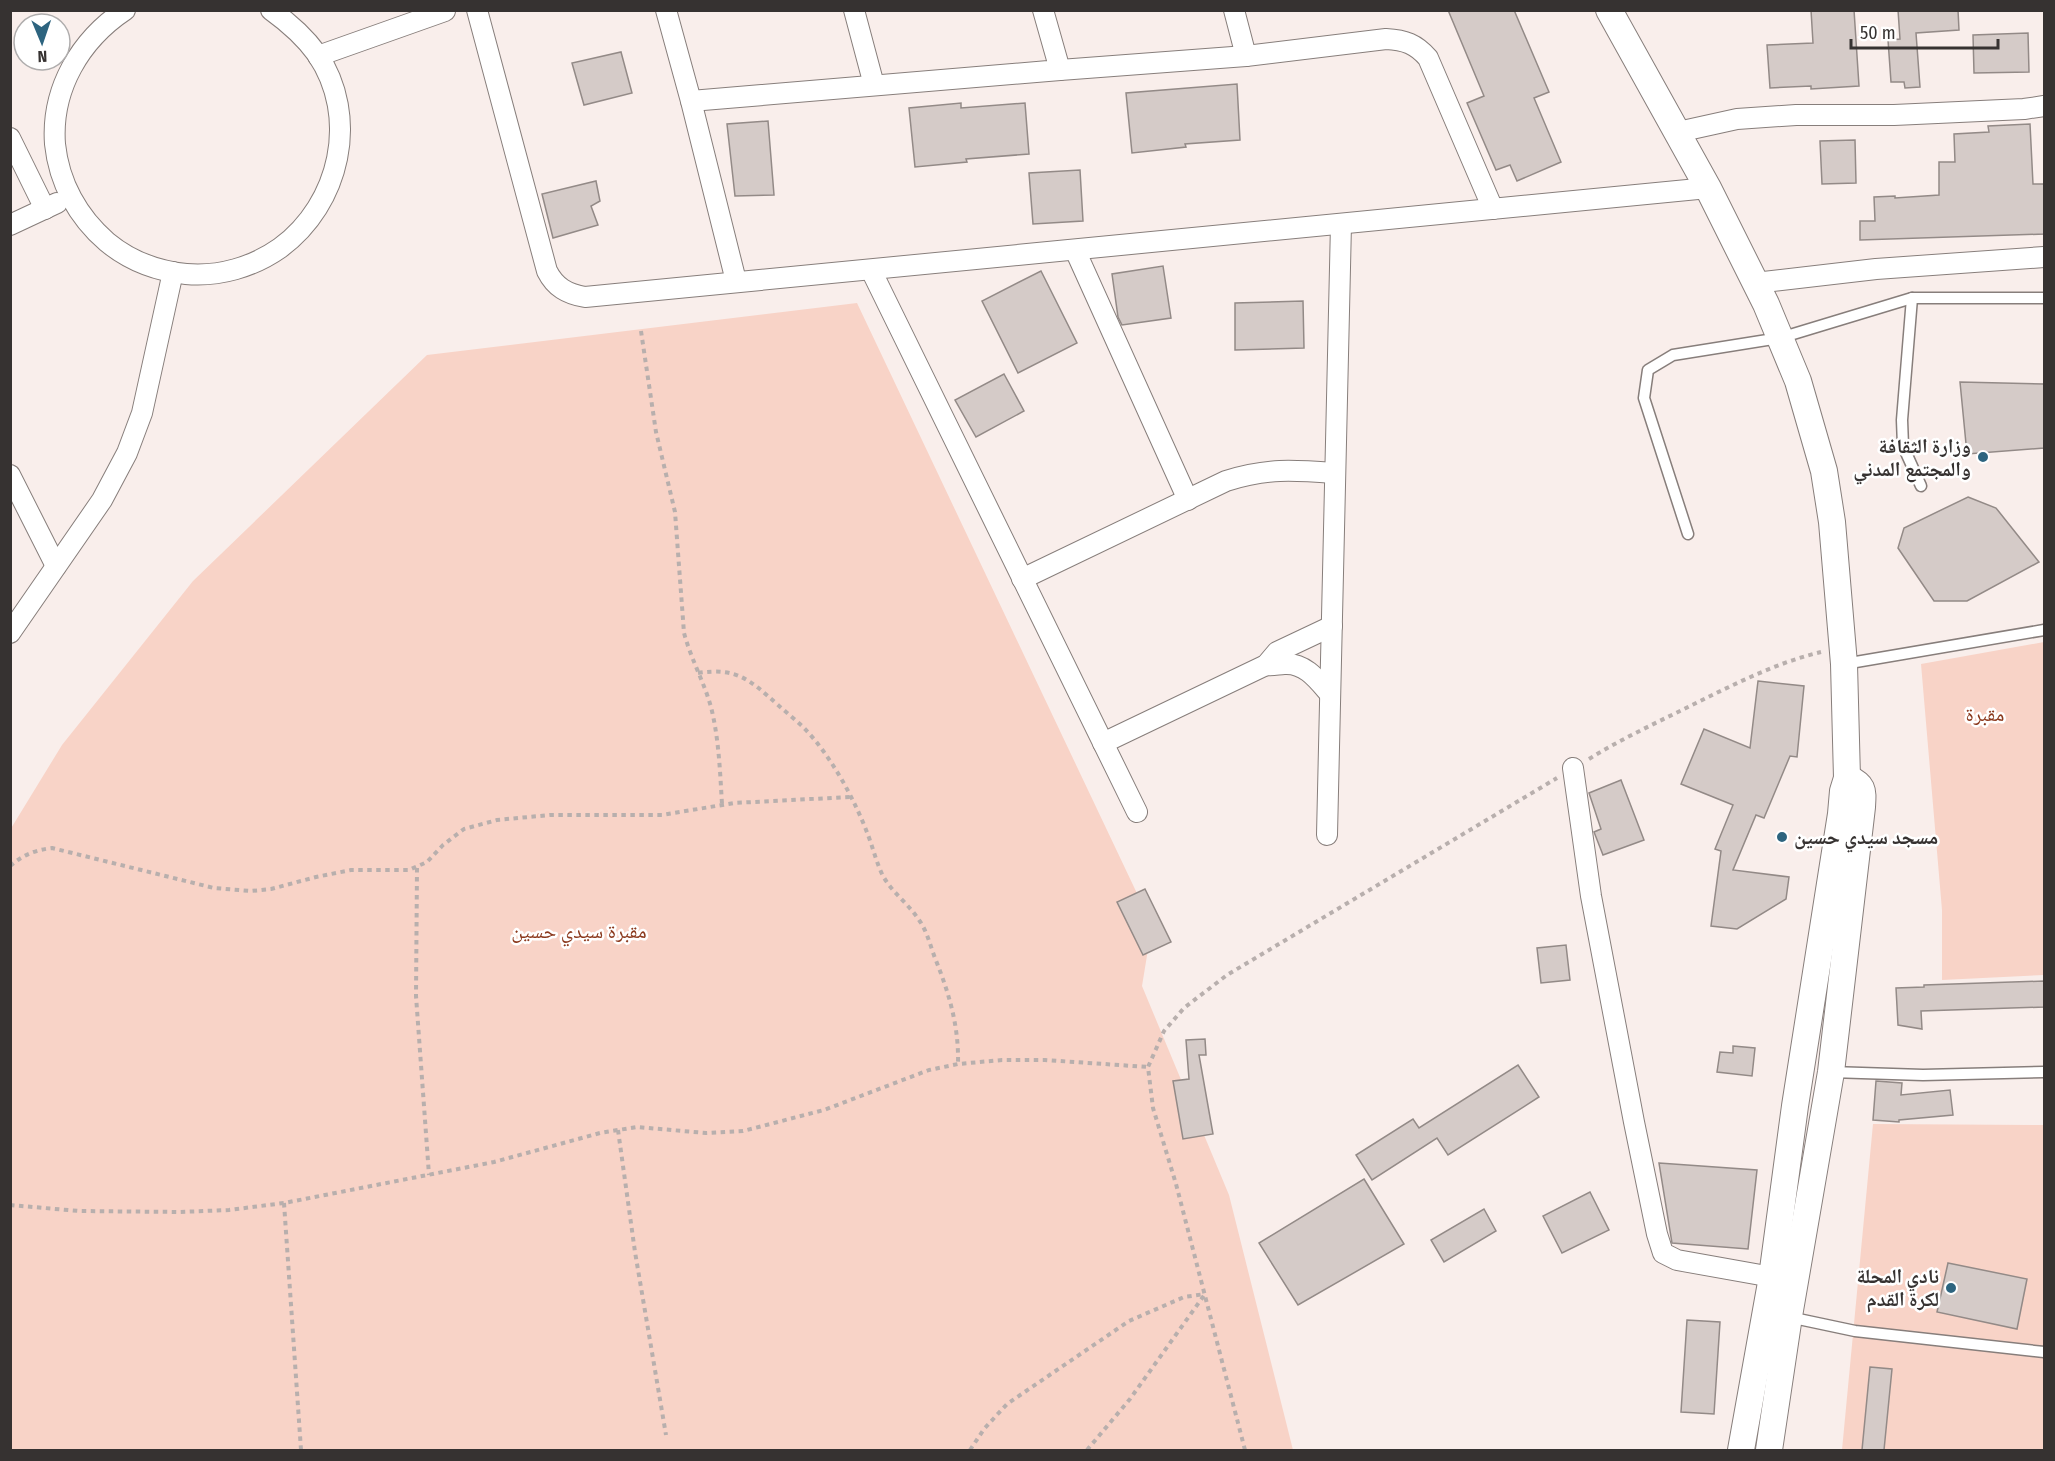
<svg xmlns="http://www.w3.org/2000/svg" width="2055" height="1461" font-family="'Fira Sans Condensed','Noto Naskh Arabic',sans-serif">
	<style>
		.green { fill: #f8d3c7 }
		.building { fill: #d5cbc8; stroke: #938a87; stroke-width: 1.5 }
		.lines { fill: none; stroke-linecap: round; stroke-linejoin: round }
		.service-casing { stroke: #877e7b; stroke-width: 13 }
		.minor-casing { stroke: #877e7b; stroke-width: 22 }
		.tertiary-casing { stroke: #877e7b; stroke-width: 28 }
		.path { stroke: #b8afad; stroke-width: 4; stroke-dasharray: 4.5 4.5; stroke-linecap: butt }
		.service { stroke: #fff; stroke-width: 10 }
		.minor { stroke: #fff; stroke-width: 20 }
		.tertiary { stroke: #fff; stroke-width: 26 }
		.poi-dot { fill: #2d647f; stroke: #fff; stroke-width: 2 }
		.labels { text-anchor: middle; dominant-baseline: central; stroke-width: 5; stroke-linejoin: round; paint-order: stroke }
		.poi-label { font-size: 20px; font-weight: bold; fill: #363231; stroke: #fff; text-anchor: end }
		.park-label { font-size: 20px; fill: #8b391d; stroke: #fff }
	</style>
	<rect width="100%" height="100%" fill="#f9eeeb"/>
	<!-- green -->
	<g class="green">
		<path d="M857,303L1152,925L1142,986L1229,1195L1293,1450H11L10,830L62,745L193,581L427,355Z"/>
		<path d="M2044,642V975L1942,980V910L1921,664Z"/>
		<path d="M1873,1124L2044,1125V1450H1842Z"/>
	</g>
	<!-- building -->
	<g class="building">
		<path d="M1448,10H1514L1549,92L1534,98L1561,162L1517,181L1510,165L1496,170L1467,103L1484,96Z"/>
		<path d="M1811,10H1854L1859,86L1811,89V86L1770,88L1767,45L1813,43Z"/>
		<path d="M1898,10H1958L1959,30L1916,33L1920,87L1905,88L1904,82H1891L1888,40L1900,39Z"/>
		<path d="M2028,33L2029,72L1974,73L1973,35Z"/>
		<path d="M621,52L632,93L584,105L572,63Z"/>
		<path d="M1237,84L1240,140L1185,144L1186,147L1132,153L1126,93Z"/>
		<path d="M961,103V108L1025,103L1029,154L966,159L967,162L915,167L909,108Z"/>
		<path d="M768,121L774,195L735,196L727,124Z"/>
		<path d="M2030,124L2033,184H2044V234L1860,240V221H1875L1874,197L1895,196V198L1939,195V162H1955L1954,134L1989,132L1988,126Z"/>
		<path d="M1855,140L1856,183L1822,184L1820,141Z"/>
		<path d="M1080,170L1083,221L1033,224L1029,173Z"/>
		<path d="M596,181L600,201L591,206L598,225L553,238L542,194Z"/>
		<path d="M1163,266L1171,318L1122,325L1118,317L1112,274Z"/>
		<path d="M1041,271L1077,343L1018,373L982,301Z"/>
		<path d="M1303,301L1304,348L1235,350V303Z"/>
		<path d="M1004,374L1024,411L976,437L955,400Z"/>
		<path d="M1960,382L2044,384V448L1967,454Z"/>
		<path d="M1968,497L1996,508L2039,562L1967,601H1934L1898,548L1904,528Z"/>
		<path d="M1758,681L1804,686L1797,757L1790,756L1764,818L1756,815L1733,870L1789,877L1786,899L1737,929L1711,926L1721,851L1715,849L1733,805L1681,784L1704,729L1750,748Z"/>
		<path d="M1621,780L1644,840L1603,855L1594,832L1601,829L1589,793Z"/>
		<path d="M1145,889L1171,942L1143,955L1117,902Z"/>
		<path d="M1566,945L1570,980L1541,983L1537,948Z"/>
		<path d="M2044,981V1007L1921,1011L1922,1029L1898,1025L1896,988L1924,987V985Z"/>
		<path d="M1205,1039L1206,1055H1199L1213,1134L1183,1139L1173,1081L1189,1079L1186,1040Z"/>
		<path d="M1733,1046L1755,1048L1752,1076L1717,1072L1720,1052L1733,1053Z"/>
		<path d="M1518,1065L1539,1097L1448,1155L1437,1138L1372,1180L1356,1155L1413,1119L1419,1128Z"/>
		<path d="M1876,1081L1902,1083L1901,1095L1950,1090L1953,1115L1899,1120V1122L1873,1120Z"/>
		<path d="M1659,1163L1757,1170L1748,1249L1672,1243Z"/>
		<path d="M1364,1179L1404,1244L1298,1305L1259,1243Z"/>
		<path d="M1590,1192L1609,1230L1562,1253L1543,1216Z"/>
		<path d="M1484,1209L1496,1231L1444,1262L1431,1240Z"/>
		<path d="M1948,1263L2027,1279L2017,1329L1937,1312Z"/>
		<path d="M1687,1320L1720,1322L1714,1414L1681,1412Z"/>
		<path d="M1870,1367L1892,1369L1884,1450H1862Z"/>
	</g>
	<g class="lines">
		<!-- service casing -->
		<g class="service-casing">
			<g id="service">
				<path d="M1912,298L1902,420L1903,446L1921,486"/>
				<path d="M1688,534L1644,398L1648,370L1673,355L1780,338L1912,298H2044"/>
				<path d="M1844,664L2044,630"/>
				<path d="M1831,1072L1923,1075L2044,1072"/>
				<path d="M1789,1317L1855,1331L2044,1352"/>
			</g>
		</g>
		<!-- minor casing -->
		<g class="minor-casing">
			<g id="minor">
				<path d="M125,10C80,40 51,89 55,144C59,183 78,217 107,242C130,261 157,271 186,274C219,277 253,267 280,248C340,204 360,117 317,54C304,36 289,23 271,10"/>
				<path d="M477,10L547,271C555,287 567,294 585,297L1708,188"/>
				<path d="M666,10L691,101L736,281"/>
				<path d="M854,10L874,85"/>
				<path d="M1234,10L1246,56"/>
				<path d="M318,56L445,11"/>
				<path d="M1060,70L1246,56L1386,39C1405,40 1416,44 1428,58L1493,209"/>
				<path d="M691,101L1060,70L1043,10"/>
				<path d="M1678,132L1737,119L1796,115H1894L2024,109L2044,106"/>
				<path d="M10,138L45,209"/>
				<path d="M10,225L57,203"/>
				<path d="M1075,250L1188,500"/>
				<path d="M871,270L1137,812"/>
				<path d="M1755,283L1876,269L2044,257"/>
				<path d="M10,475L56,566"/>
				<path d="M1022,579L1226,481C1267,468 1293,470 1335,473"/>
				<path d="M10,633L102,500L127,453L142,413L173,272"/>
				<path d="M1266,665C1273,666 1279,664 1285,664C1305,663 1317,679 1329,693"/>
				<path d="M1103,743L1266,665L1277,652L1332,626"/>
				<path d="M1573,768L1591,896L1634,1122L1657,1234L1663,1253L1677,1260L1772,1277"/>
				<path d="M1327,835L1341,224"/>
			</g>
		</g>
		<!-- tertiary casing -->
		<g class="tertiary-casing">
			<g id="tertiary">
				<path d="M1609,10L1708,188L1766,304L1798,381L1824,471L1832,522L1844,664L1847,778L1843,791L1841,814L1795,1106L1772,1277L1741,1450"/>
				<path d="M1769,1450L1789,1316L1831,1072L1862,807C1863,790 1864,785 1847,778"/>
			</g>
		</g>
		<!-- path -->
		<g class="path">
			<path d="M641,331L656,432L675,512L684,633C691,659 704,682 711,707C719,739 720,772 722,804"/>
			<path d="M698,673C737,667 750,680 778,705C787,713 797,721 805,729C831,756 855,800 868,835C873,848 876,861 882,874C891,892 908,903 919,920C927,931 930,945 935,958C949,993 959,1026 958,1064"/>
			<path d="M1589,759C1621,739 1656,723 1690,706C1733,685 1775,663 1821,652"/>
			<path d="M10,866C23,855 35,850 52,848L214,888L251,891L271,889L316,877L351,870H409L427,862L443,845L464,829L497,820L550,815H662L734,803L850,797"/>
			<path d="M417,868L416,996L429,1175"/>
			<path d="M618,1130L635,1252L666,1435"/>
			<path d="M284,1203L301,1450"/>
			<path d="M10,1205L79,1211L180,1212L229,1210L284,1203L494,1162L600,1133L618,1130L637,1127L706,1133L743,1131L824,1110L929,1070L958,1064L1002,1060H1045L1148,1067"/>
			<path d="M970,1450L984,1429L1007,1404L1129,1321L1184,1297L1205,1294"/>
			<path d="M1087,1450L1130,1399L1205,1294"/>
			<path d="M1245,1450L1176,1184L1153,1108L1148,1067L1164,1031L1184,1008L1227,975L1557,778"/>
		</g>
		<!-- service -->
		<use href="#service" class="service"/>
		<!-- minor -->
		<use href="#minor" class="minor"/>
		<!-- tertiary -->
		<use href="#tertiary" class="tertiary"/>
	</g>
	<!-- markers -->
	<g class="poi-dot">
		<circle cx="1983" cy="457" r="6"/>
		<circle cx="1782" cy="837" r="6"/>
		<circle cx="1951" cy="1288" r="6"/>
	</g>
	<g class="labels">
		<!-- poi labels -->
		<g class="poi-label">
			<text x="1971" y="446">وزارة الثقافة<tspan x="1971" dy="23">والمجتمع المدني</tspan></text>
			<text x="1794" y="837" text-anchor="start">مسجد سيدي حسين</text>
			<text x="1939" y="1276">نادي المحلة<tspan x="1939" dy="23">لكرة القدم</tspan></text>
		</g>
		<!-- park labels -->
		<g class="park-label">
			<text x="1985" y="714">مقبرة</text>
			<text x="579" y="931">مقبرة سيدي حسين</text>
		</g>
	</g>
	<!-- border -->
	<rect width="2055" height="1461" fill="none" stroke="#363231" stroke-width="24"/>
	<!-- north arrow -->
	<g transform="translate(42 42) rotate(178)"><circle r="28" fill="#ffffff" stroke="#afadad" stroke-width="1.5"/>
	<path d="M0-4.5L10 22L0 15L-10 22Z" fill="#2d647f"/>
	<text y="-9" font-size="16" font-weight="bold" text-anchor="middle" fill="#363231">N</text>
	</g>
	<!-- scale -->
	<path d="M1851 39v9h147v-9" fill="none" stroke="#363231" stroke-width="3"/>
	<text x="1860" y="39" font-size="18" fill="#363231" stroke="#ffffff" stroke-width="4.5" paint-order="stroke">50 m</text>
</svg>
